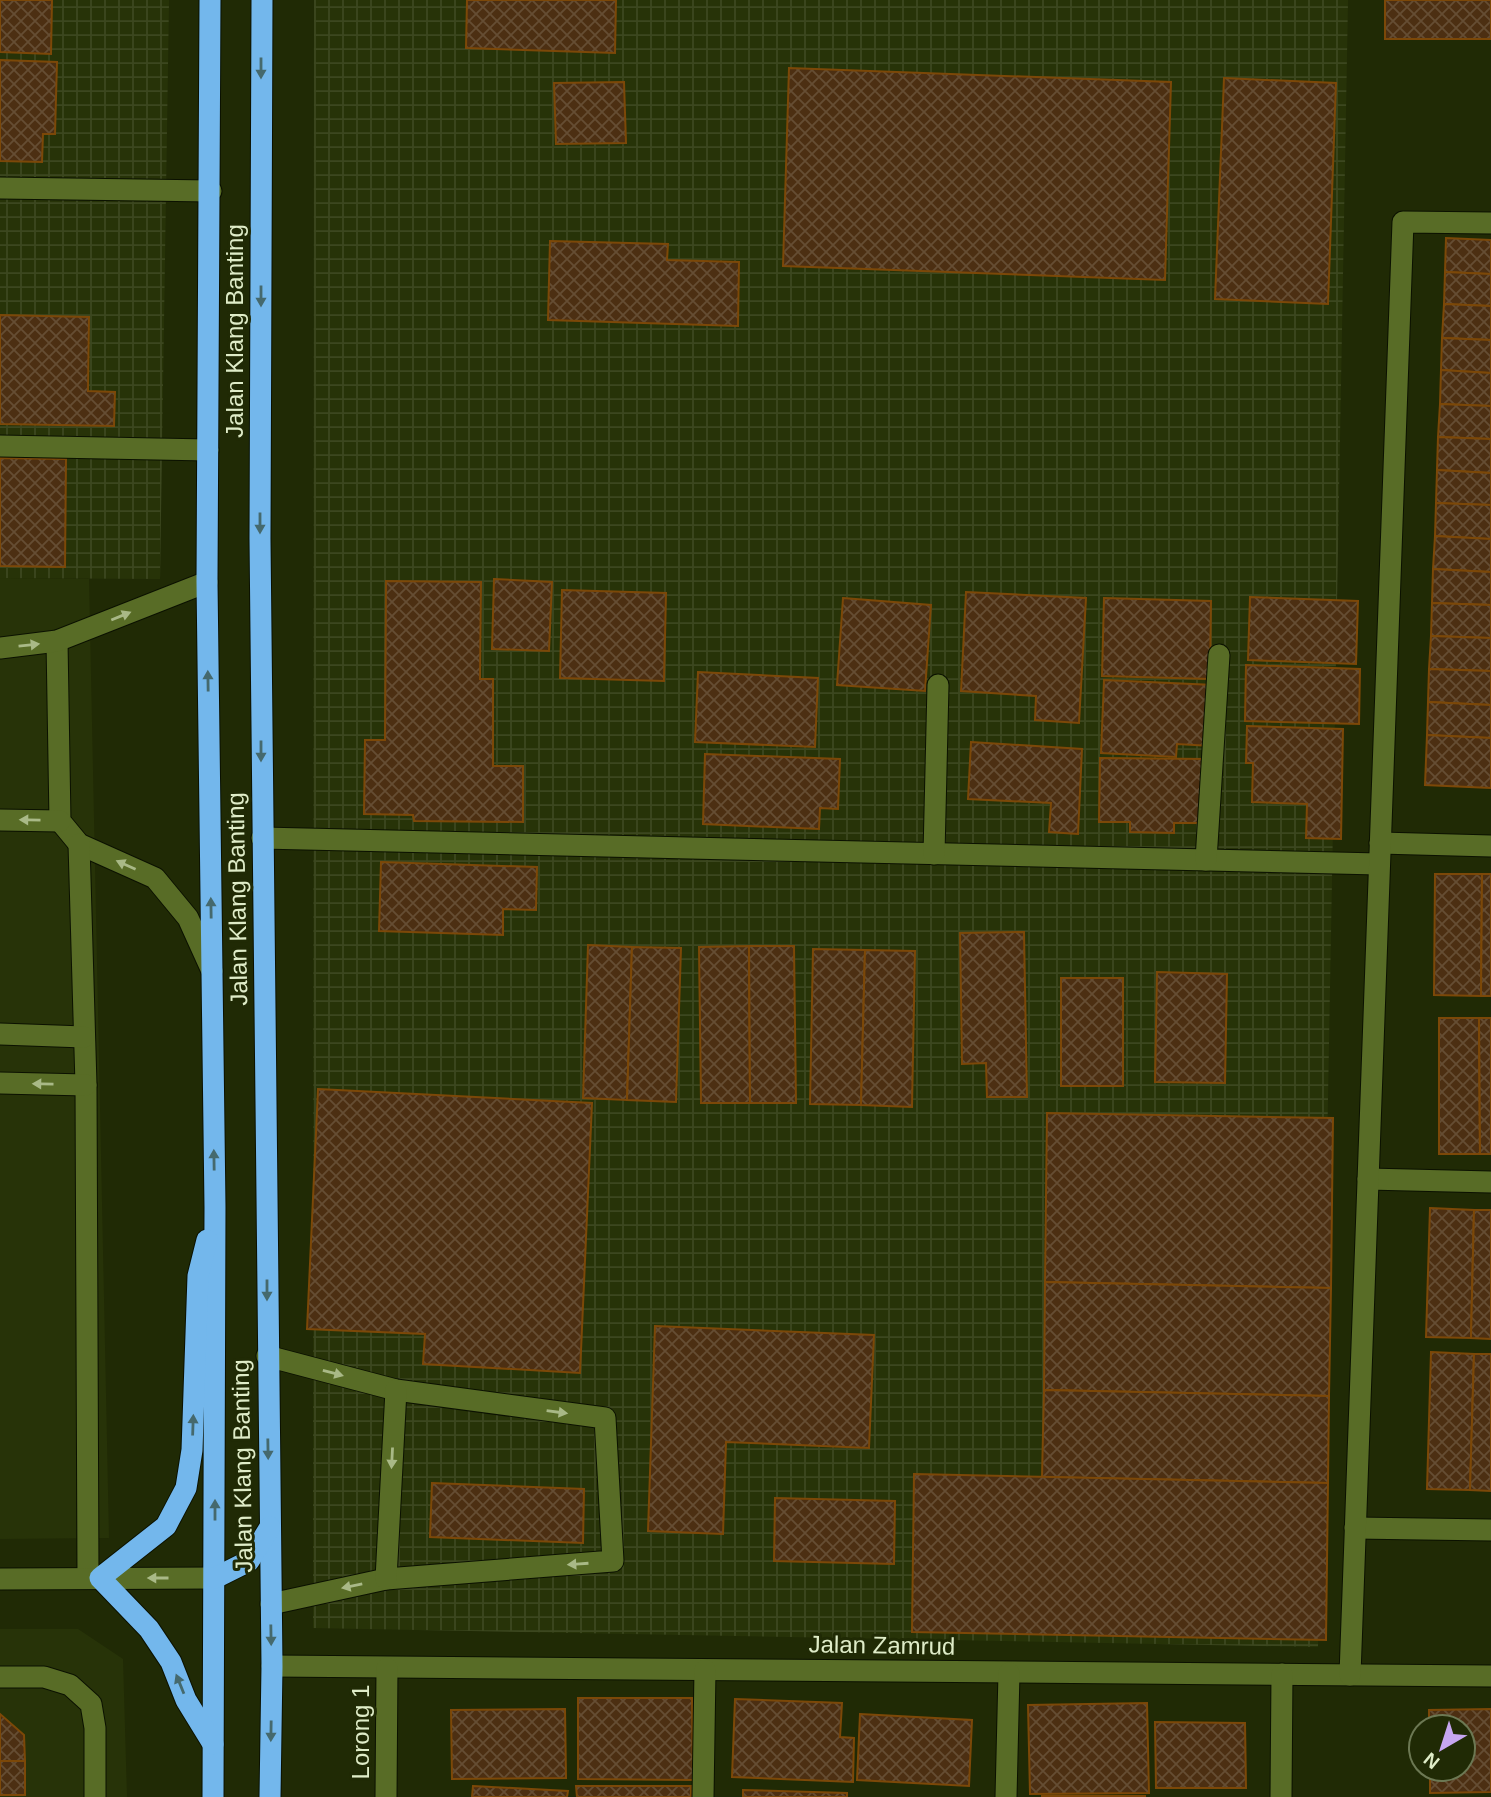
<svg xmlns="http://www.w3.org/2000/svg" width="1491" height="1797" font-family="Helvetica,sans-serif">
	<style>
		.built { fill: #273308 }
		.industrial { fill: url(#industrial-grid) }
		.building { fill: url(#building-cross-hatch); stroke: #7c4808; stroke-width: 2 }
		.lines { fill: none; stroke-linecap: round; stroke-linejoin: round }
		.minor-casing { stroke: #0b1100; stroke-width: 23 }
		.highway-casing { stroke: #0b1100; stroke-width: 23 }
		.minor { stroke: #586c26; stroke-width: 21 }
		.highway { stroke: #73b7ec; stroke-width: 21 }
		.oneway { fill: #45696d }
		.oneway2 { fill: #a9b987 }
		.labels { text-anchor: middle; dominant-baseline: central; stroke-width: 6; stroke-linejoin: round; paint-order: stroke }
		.street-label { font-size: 24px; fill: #dfecc8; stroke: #202a05 }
	</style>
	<defs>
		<pattern id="industrial-grid" width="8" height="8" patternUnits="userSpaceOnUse" patternTransform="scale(1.75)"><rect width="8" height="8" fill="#273308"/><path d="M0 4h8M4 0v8" fill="none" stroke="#3c471f"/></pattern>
		<pattern id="building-cross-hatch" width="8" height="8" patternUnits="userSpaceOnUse" patternTransform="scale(1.75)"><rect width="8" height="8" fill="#4c2f12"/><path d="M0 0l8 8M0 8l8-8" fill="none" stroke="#654d33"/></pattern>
	</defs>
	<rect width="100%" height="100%" fill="#202a05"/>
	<!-- built -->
	<g class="built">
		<path d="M0,578L89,579L109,1538L0,1539Z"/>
		<path d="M0,1629H78L123,1659L127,1797H0Z"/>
	</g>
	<!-- industrial -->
	<g class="industrial">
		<path d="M0,0H169L160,579L0,578Z"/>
		<path d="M314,0H1348L1318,1647L313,1628Z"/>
	</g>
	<!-- building -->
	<g class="building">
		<path d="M0,0H52L51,54L0,52Z"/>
		<path d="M467,0H616L615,53L466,48Z"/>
		<rect x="1385" y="0" width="106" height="39"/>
		<path d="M0,60L57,62L55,134H43L42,162L0,161Z"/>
		<path d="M789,68L1171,82L1165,280L783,266Z"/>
		<path d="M1224,78L1336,83L1328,304L1215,299Z"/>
		<path d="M624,82L626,143L556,144L554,83Z"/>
		<path d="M1446,238L1491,240V274L1445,272Z"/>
		<path d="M550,241L668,244L667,260L739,262L738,326L548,320Z"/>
		<path d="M1445,272L1491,274V306L1444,304Z"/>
		<path d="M1444,304L1491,306V340L1442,338Z"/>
		<path d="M0,315L89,317L88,391L115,392L114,426L0,424Z"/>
		<path d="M1442,338L1491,340V373L1441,370Z"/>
		<path d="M1441,370L1491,373V406L1440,404Z"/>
		<path d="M1440,404L1491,406V439L1438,437Z"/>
		<path d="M1438,437L1491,439V473L1437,470Z"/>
		<path d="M0,458L66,459L65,567L0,566Z"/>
		<path d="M1437,470L1491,473V505L1436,503Z"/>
		<path d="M1436,503L1491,505V539L1435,536Z"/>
		<path d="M1435,536L1491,539V572L1433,569Z"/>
		<path d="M1433,569L1491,572V605L1432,603Z"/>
		<path d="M494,579L552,582L549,651L492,649Z"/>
		<path d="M386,581L481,582L480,679H493V766H523V822L414,821L413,815L364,814L365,740H385Z"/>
		<path d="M562,590L666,593L664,681L560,678Z"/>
		<path d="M966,592L1086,598L1079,723L1035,720L1036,696L961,691Z"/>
		<path d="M1250,597L1358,601L1356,664L1248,660Z"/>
		<path d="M843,598L931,605L925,691L837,685Z"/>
		<path d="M1104,598L1211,601L1210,679L1102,676Z"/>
		<path d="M1432,603L1491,605V638L1431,636Z"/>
		<path d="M1431,636L1491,638V671L1429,669Z"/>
		<path d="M1246,665L1360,669L1359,724L1245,721Z"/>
		<path d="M1429,669L1491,671V705L1428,702Z"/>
		<path d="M698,672L818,678L815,747L695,742Z"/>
		<path d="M1104,680L1214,685L1211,746L1177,744L1176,757L1101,753Z"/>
		<path d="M1428,702L1491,705V738L1427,735Z"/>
		<path d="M1247,726L1343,729L1341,839L1306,838L1307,804L1252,802L1253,763H1246Z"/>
		<path d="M1427,735L1491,738V788L1425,785Z"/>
		<path d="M971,742L1082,749L1078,834L1049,832L1051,803L968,799Z"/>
		<path d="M705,754L840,759L838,809L820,808L819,829L703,824Z"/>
		<path d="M1100,758L1208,759V823H1174V833L1130,832V822H1099Z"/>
		<path d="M381,862L537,867L536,910L503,909V935L379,931Z"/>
		<path d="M1435,874H1482L1481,996L1434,995Z"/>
		<path d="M1482,874H1491V996H1481Z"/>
		<path d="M1024,932L1027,1097H987L986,1063L962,1064L960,933Z"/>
		<path d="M588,945L632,947L627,1100L583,1098Z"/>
		<path d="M749,946L750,1103H701L699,947Z"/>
		<path d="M749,946H794L796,1103H750Z"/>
		<path d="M632,947L681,948L676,1102L627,1100Z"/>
		<path d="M813,949L865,950L861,1105L810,1104Z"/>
		<path d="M865,950L915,951L912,1107L861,1105Z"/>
		<path d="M1157,972L1227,974L1225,1083L1155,1082Z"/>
		<rect x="1061" y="978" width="62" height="108"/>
		<path d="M1439,1018H1479L1480,1154H1439Z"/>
		<path d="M1479,1018H1491V1154H1480Z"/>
		<path d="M318,1089L592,1103L580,1373L423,1364L425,1334L307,1329Z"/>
		<path d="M1047,1113L1333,1118L1331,1288L1045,1282Z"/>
		<path d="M1430,1208L1474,1210L1471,1338L1426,1337Z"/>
		<path d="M1474,1210H1491V1339L1471,1338Z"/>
		<path d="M1045,1282L1331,1288L1329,1396L1044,1390Z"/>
		<path d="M655,1326L874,1335L869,1448L726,1442L723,1534L648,1531Z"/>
		<path d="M1431,1352L1474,1354L1470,1490L1427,1489Z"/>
		<path d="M1474,1354H1491V1491L1470,1490Z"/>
		<path d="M1044,1390L1329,1396L1328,1483L1042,1477Z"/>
		<path d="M914,1474L1328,1483L1326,1640L912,1632Z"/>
		<path d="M432,1483L584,1489L583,1543L430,1537Z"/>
		<path d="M775,1498L895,1501L894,1564L774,1561Z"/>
		<path d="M578,1698H692L693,1780L578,1779Z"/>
		<path d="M735,1699L842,1703L840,1737L854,1738L853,1782L732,1777Z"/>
		<path d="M1147,1703L1149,1793L1030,1794L1028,1705Z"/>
		<path d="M565,1709L566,1778L452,1779L451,1710Z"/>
		<path d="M1491,1709V1792L1430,1793V1769H1463V1727H1429V1710Z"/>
		<path d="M0,1714L24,1735L25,1761H0Z"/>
		<path d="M860,1714L972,1720L969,1786L857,1780Z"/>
		<path d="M1155,1722L1245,1723L1246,1788H1156Z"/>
		<rect x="0" y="1761" width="25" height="34"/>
		<path d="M473,1786L568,1791L567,1797H472Z"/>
		<path d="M576,1786H691V1797H577Z"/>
		<path d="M743,1790L847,1793V1797H743Z"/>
		<rect x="1042" y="1796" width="103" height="1"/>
	</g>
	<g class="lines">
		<!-- minor casing -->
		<g class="minor-casing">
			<g id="minor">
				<path d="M0,188L211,191"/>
				<path d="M0,446L208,450"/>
				<path d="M57,641L60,821L79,844L155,878L188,918L212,971"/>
				<path d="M0,648L57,641L207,582"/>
				<path d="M0,820L60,821"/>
				<path d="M262,838L1379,864"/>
				<path d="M1380,843L1491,846"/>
				<path d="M79,844L86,1085L88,1578"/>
				<path d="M934,854L938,685"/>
				<path d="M1206,860L1219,655"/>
				<path d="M0,1034L84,1037"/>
				<path d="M0,1083L86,1085"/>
				<path d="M1368,1179L1491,1182"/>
				<path d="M267,1356L396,1390L605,1418L613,1561L386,1579L271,1604"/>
				<path d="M1355,1528L1491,1530"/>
				<path d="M0,1579L215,1578"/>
				<path d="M386,1579L396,1390"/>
				<path d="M272,1666L1491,1676"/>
				<path d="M1350,1675L1403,222L1491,223"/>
				<path d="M0,1677H44L70,1685L91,1704L95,1728V1797"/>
				<path d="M386,1797L387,1668"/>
				<path d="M703,1797L705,1670"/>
				<path d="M1006,1797L1009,1673"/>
				<path d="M1281,1797L1282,1674"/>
			</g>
		</g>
		<!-- highway casing -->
		<g class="highway-casing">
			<g id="highway">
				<path d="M210,0L207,582L215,1207L213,1797"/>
				<path d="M262,0L260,539L272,1666L270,1797"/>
				<path d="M207,1240L198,1276L192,1450L186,1488L166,1526L100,1578L149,1629L171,1662L186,1700L213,1744"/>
				<path d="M215,1578L249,1561L270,1527"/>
			</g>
		</g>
		<!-- minor -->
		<use href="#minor" class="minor"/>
		<!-- highway -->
		<use href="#highway" class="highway"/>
	</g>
	<!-- one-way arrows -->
	<defs><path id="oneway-solid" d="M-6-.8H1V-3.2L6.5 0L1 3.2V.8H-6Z" transform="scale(1.75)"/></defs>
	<g class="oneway">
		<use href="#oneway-solid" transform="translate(261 68) rotate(90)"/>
		<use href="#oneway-solid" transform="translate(261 296) rotate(90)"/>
		<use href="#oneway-solid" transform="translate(260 523) rotate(90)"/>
		<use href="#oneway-solid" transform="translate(208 681) rotate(-91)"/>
		<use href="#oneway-solid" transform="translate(261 751) rotate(90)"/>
		<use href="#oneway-solid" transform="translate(211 908) rotate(-91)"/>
		<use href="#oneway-solid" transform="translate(214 1160) rotate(-91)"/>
		<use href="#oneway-solid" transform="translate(267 1290) rotate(90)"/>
		<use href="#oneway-solid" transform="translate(193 1425) rotate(-88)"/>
		<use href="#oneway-solid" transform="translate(268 1449) rotate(89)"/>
		<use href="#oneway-solid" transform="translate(215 1510) rotate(-90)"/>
		<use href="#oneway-solid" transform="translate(271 1635) rotate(89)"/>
		<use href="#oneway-solid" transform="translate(180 1684) rotate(-112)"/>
		<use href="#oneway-solid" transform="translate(271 1731) rotate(91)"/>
	</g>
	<g class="oneway2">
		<use href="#oneway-solid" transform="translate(121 616) rotate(-22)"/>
		<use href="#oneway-solid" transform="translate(29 645) rotate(-6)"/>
		<use href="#oneway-solid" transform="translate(30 820) rotate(-179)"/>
		<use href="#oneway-solid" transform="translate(126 865) rotate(-156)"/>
		<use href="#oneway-solid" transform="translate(43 1084) rotate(-179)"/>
		<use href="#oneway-solid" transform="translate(333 1373) rotate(15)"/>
		<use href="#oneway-solid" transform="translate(557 1412) rotate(8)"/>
		<use href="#oneway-solid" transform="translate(392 1458) rotate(93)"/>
		<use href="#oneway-solid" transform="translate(578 1564) rotate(176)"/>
		<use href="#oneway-solid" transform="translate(158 1578) rotate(-180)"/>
		<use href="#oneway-solid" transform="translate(352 1586) rotate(168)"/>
	</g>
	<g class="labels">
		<!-- street labels -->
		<g class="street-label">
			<text transform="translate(234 331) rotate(-90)">Jalan Klang Banting</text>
			<text transform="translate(237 899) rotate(-91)">Jalan Klang Banting</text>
			<text transform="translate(242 1466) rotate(-91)">Jalan Klang Banting</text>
			<text transform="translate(882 1645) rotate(1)">Jalan Zamrud</text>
			<text transform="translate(360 1732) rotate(-90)">Lorong 1</text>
		</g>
	</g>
	<!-- north arrow -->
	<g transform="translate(1442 1748) rotate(219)"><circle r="33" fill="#202a05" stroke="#6c7853" stroke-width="2"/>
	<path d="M0-5L12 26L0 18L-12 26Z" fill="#c6a6f0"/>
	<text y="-10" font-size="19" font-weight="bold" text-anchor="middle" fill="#dfecc8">N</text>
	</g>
</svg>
